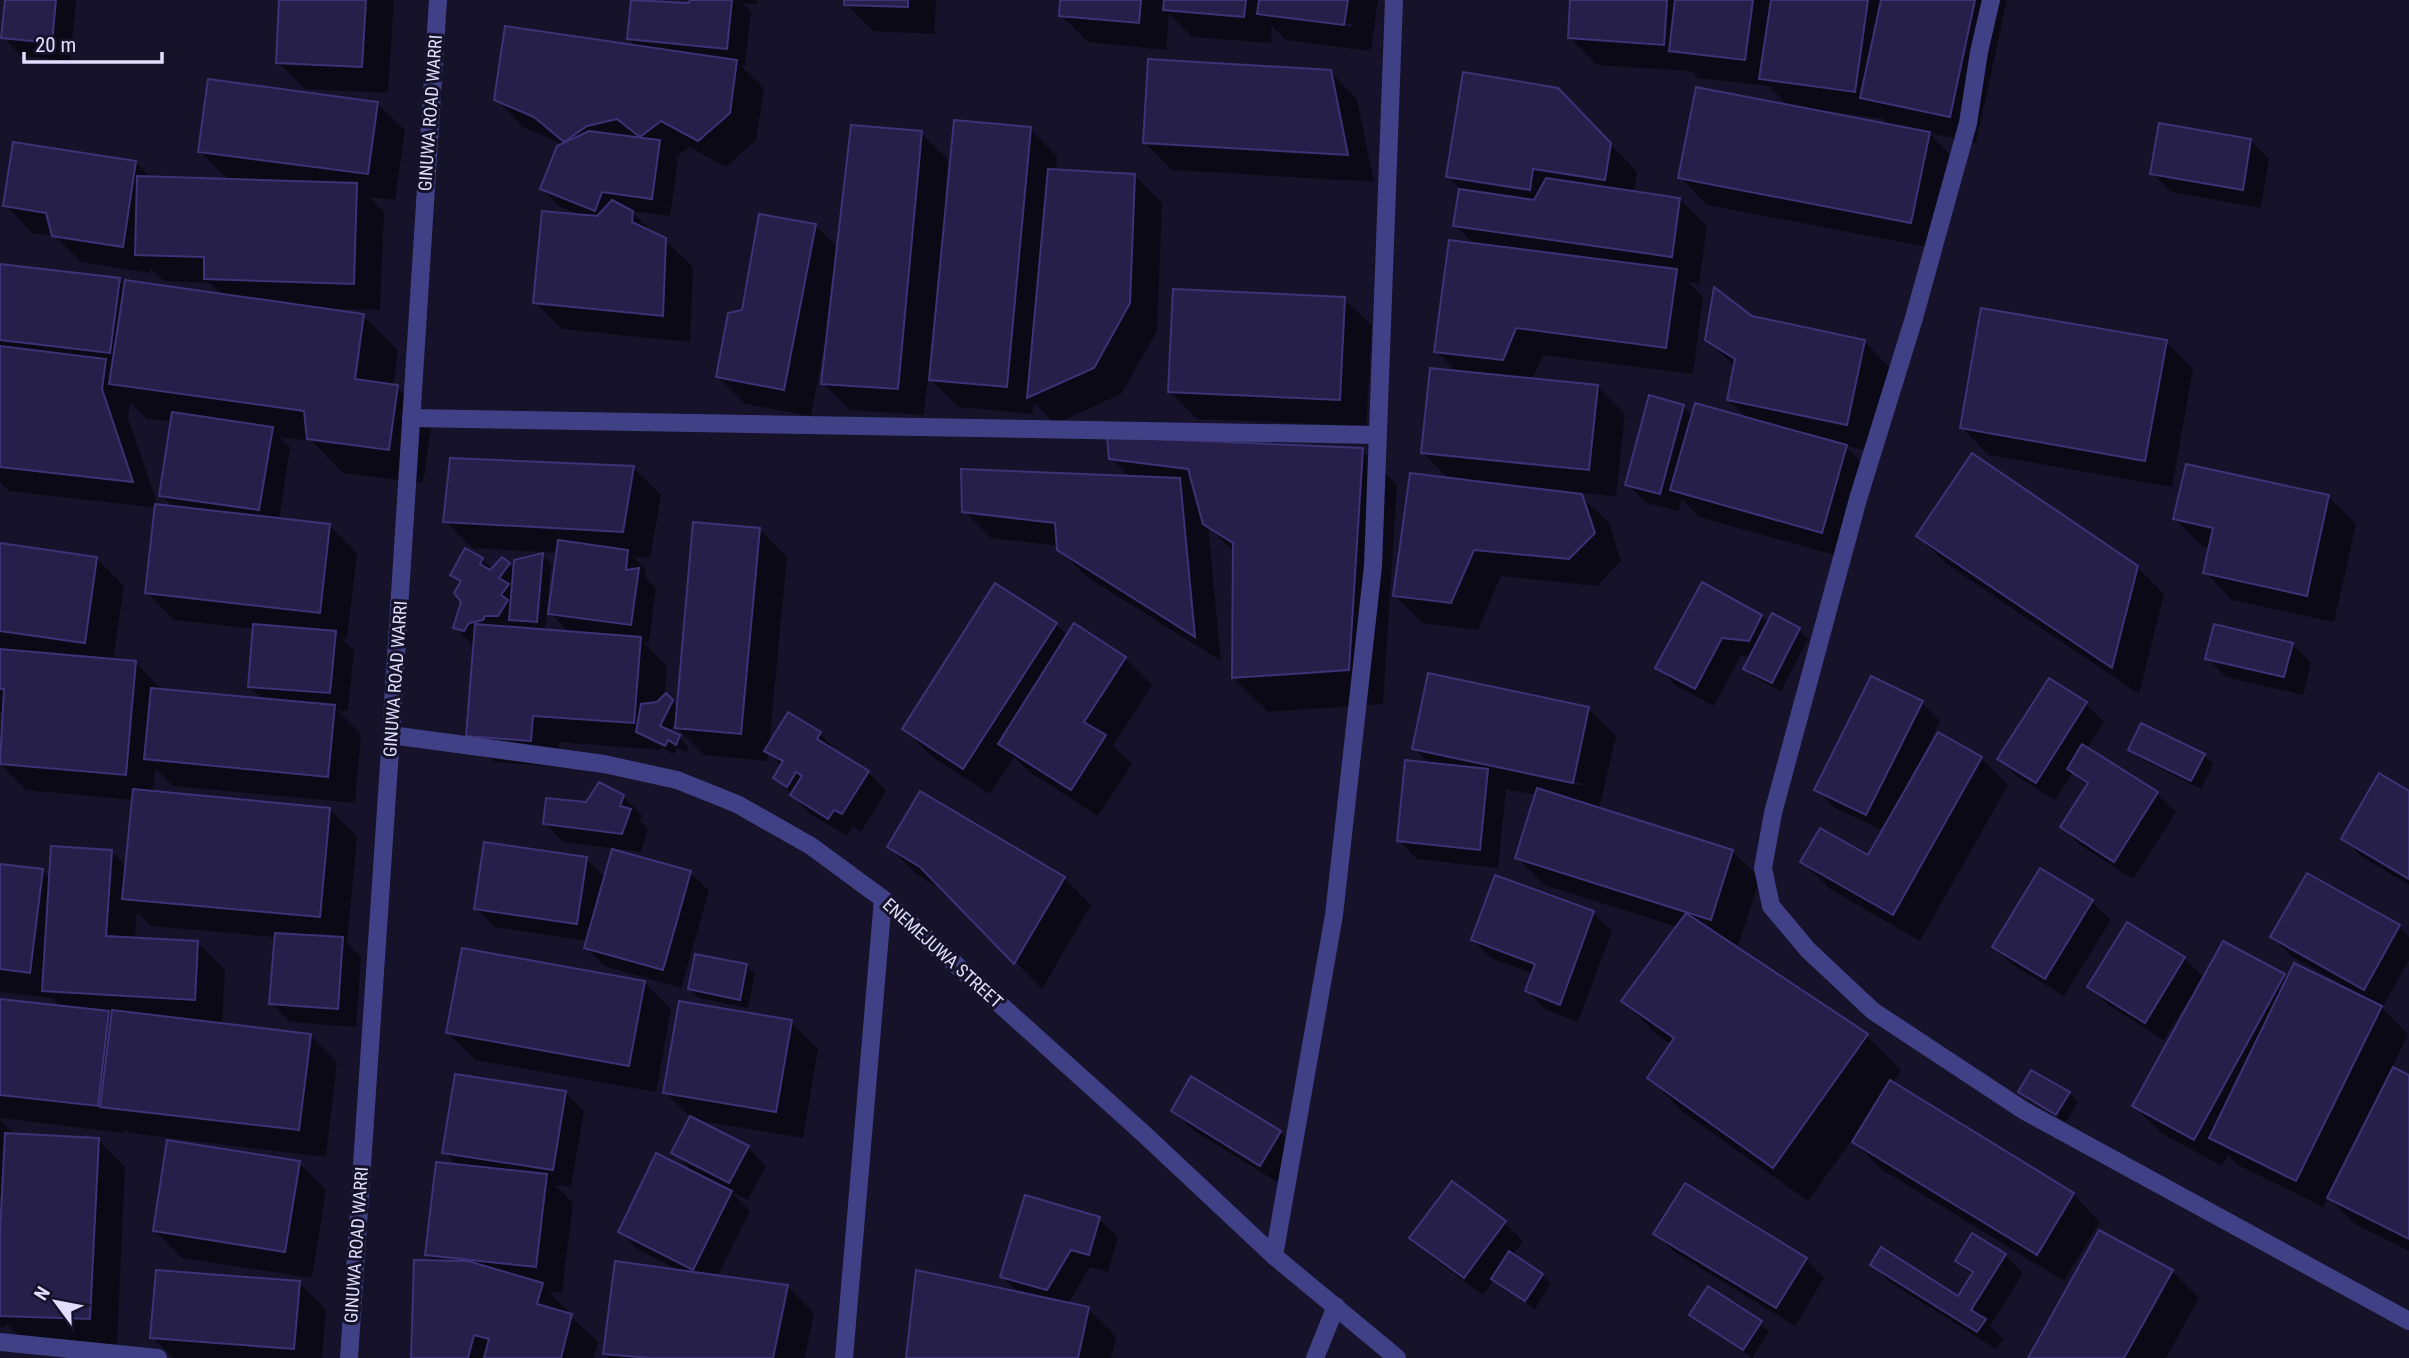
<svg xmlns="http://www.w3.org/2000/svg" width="2409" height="1358" font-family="'Roboto Condensed',sans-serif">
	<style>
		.shadow { fill: #0007; fill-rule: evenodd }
		.building { fill: #261f4a; stroke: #3d3275; stroke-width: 2 }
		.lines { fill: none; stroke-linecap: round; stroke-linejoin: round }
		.street { stroke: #404087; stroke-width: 18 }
		.labels { text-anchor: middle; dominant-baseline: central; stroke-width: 6; stroke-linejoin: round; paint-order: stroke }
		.street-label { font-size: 18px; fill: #e0ddfd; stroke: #16122a }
	</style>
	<rect width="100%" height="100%" fill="#16122a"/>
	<!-- shadow -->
	<g class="shadow">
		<path d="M7,0H76L70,61L21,56L3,37Z"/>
		<path d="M281,0H394L388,93L305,89L278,62Z"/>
		<path d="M692,0H757V4L742,3L751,12L745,66H741L764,88L756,140L726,167L689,147L675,158L678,160L670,216L631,211L654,234L665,240L693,267L690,342L562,329L535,302L582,216L560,207L542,189L564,145L523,127L496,99L637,47L629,39L690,5Z"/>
		<path d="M846,0H936L934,34L873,31L846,4Z"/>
		<path d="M1062,0H1378L1371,51L1286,40L1272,26L1271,43L1192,37L1169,14L1166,50L1088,42L1061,15ZM1287,16L1353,24V27L1287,19Z"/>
		<path d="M1572,0H2007L1976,143L1929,133L1956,161L1938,249L1707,205L1680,177L1789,107L1769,86L1698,78L1691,71L1597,65L1569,37ZM1828,111L1883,119L1890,126L1827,114Z"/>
		<path d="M1330,71L1357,99L1374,182L1172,170L1145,143Z"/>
		<path d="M377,103L405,130L395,200L369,197L384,212L380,310L334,309V311L363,316L398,350L393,386L397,387L432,421L423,483L343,473L312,441L280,437L290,447L279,520L330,526L357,553L347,639L341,638L354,651L348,711L337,710L361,734L355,803L173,786L155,768L153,793L330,809L357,837L347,943L361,957L356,1027L290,1022L271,1003L276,937L151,926L137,912L135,939L198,943L225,970L222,1025L310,1035L337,1062L326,1157L129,1133L125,1129L124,1133L0,1118V1000L61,1007L52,998L0,992V865L42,871L51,879L112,852L127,867L134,800L26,790L0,764L4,713L0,712V545L97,559L124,586L113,661L136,663L163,690L263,700L249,686L255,629L174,620L147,592L157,508L9,491L0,482V266L119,280L125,286L223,296L210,283L164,281L150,268V273L81,262L55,236L32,233L5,205L135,162L151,178L229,180L199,151ZM130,402L146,418L173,422L161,495L174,508L158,506L128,418Z"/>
		<path d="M1585,117L1637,172L1634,192L1680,199L1707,226L1699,284L1688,282L1703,297L1693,374L1543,355L1532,380L1598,387L1625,414L1616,496L1578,493L1609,523L1621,561L1597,586L1501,576L1478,630L1422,623L1395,596L1450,480L1422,452L1458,373L1436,351L1474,244L1455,225L1460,189L1448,176Z"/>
		<path d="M1030,129L1057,156L1056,171L1135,176L1162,203L1157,331L1121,394L1055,424L1034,403L1033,414L958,407L928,377L924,415L850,410L823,383L828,343L825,342L811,416L745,404L718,377L743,312L815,225L839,249L921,133L948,160L945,195H948Z"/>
		<path d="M2251,141L2269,159L2261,208L2171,192L2152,173Z"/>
		<path d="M1344,299L1372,326L1366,426L1197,419L1170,391Z"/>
		<path d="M1751,317L1864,341L1891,369L1873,452L1844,445L1873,474L1849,559L1699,517L1682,499L1678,511L1646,503L1627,484L1683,406L1693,416L1749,420L1728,400L1734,366L1707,339Z"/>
		<path d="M2166,342L2193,369L2172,487L1989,455L1962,428Z"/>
		<path d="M1362,450L1397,485L1383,704L1268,712L1233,678L1235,553L1208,526L1221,661L1087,577L1059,550V546L991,538L964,511L1131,478L1111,458Z"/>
		<path d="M633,468L661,495L650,558L634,557L646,570L645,577L656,588L649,643L643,642L667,666L665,694L678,708L760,530L787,557L769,746L820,734L838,752L868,772L886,791L861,832L853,827L847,836L810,814L775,777L782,766L768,752V761L704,755L677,728V718L670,732L679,737L688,746L686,752L677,748L674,754L660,747V750L559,742L557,767L495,762L468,735L473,646L455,627L463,602L461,584L452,575L482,559L493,570L509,564L515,570L542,555L551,564L545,631L570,633L550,613L558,553L472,548L445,521Z"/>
		<path d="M2329,497L2356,524L2334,622L2232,600L2205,572L2211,547L2202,546L2175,519Z"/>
		<path d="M1918,536L2137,567L2164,594L2139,694L1945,563Z"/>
		<path d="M1702,585L1761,616L1768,623L1772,616L1799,630L1808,639L1781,691L1754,677L1745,668L1751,657L1741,655L1714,706L1676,686L1658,667Z"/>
		<path d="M1056,624L1068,636L1125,658L1152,685L1113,746L1132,764L1098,816L1028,771L1014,757L990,794L931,756L904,728Z"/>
		<path d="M2292,644L2311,663L2303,695L2226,677L2207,658Z"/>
		<path d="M1922,703L1940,721L1923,756L1981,758L2008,785L1920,941L1830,889L1803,862L1869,857L1884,831L1835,808L1816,789Z"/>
		<path d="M2086,704L2104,722L2087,749L2157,794L2176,812L2133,879L2080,845L2062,827L2088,787L2073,772L2055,800L2018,777L1999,759Z"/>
		<path d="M1588,709L1616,736L1599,809L1732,851L1760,878L1738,946L1730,943L1867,1036L1901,1070L1892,1083L2073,1194L2100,1222L2064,1281L1881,1169L1852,1140L1808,1201L1683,1112L1649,1078L1672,1045L1657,1035L1623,1001L1678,927L1544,885L1517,857L1536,795L1506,789L1498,868L1417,859L1399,841L1431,765L1414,748ZM1443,753L1582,783L1581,786L1443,757Z"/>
		<path d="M2130,749L2204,755L2213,764L2201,789L2139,758Z"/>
		<path d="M2409,793V885L2362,857L2343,838Z"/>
		<path d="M623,796L642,815L640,821L648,829L641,852L563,842L545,823L587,804Z"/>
		<path d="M889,847L1064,878L1091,905L1042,989L947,893L916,874Z"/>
		<path d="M586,859L606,878L690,872L709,891L681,988L604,966L586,947L588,941L495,927L476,909Z"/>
		<path d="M2040,870L2092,902L2111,920L2064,996L2013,965L1994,947Z"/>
		<path d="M1496,877L1593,913L1612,931L1578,1022L1546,1010L1527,991L1534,974L1491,958L1473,940Z"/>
		<path d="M2128,924L2184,958L2204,978L2283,975L2288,979L2351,993L2352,990L2291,956L2272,937L2399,927L2409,937V960L2382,1008L2408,1034L2392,1068L2409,1077V1251L2356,1225L2328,1197L2323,1207L2238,1165L2228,1155L2222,1166L2161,1133L2134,1106L2192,1001L2189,999L2164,1040L2108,1005L2090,986Z"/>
		<path d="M746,965L755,974L748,1008L699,998L690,989Z"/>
		<path d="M644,982L671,1009L656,1092L475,1060L448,1033Z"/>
		<path d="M791,1022L818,1049L803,1138L696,1120L748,1147L766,1166L748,1200L731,1192L750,1211L717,1277L787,1286L814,1313L805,1358H609L605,1354L680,1271L639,1250L620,1232L694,1173L673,1152L691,1118L665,1092Z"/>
		<path d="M565,1092L584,1111L571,1187L555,1185L573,1203L562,1293L549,1292L569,1312L568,1314L598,1342L594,1358H413L436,1263L427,1254L458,1166L444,1152Z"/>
		<path d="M2020,1092L2069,1093L2078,1102L2066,1122L2029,1101Z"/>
		<path d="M1173,1110L1280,1132L1298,1151L1279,1183L1191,1129Z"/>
		<path d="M0,1119L16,1136L98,1140L125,1167L117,1346L25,1342L6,1323V1327H0Z"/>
		<path d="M299,1163L326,1190L312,1278L182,1258L155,1231Z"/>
		<path d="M1099,1219L1118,1237L1108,1272L1090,1267L1068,1304L1088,1309L1116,1336L1111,1358H908L1020,1294L1002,1277Z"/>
		<path d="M1505,1223L1523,1241L1512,1256L1542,1275L1551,1284L1535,1309L1494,1280L1483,1295L1430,1256L1412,1238Z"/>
		<path d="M1656,1234L1806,1259L1824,1278L1795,1326L1674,1252Z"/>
		<path d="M2005,1255L2023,1273L1990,1326L2003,1339L1996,1349L1891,1283L1872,1265L1959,1298L1973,1276L1957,1261Z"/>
		<path d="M2172,1271L2199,1298L2166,1358H2030Z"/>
		<path d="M299,1282L326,1310L322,1358H173L152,1337Z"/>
		<path d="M1691,1315L1760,1323L1769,1332L1752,1358L1700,1323Z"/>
	</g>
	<!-- building -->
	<g class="building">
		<path d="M5,0H56L52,43L1,38Z"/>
		<path d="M279,0H366L362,67L276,63Z"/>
		<path d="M631,0L689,3L690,0H732L727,49L627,39Z"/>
		<path d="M844,0H908V7L844,5Z"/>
		<path d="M1060,0H1141L1139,23L1059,16Z"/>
		<path d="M1164,0H1246L1244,17L1163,10Z"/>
		<path d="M1259,0H1348L1344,25L1257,14Z"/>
		<path d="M1570,0H1667L1664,45L1568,38Z"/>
		<path d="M1675,0H1753L1745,60L1669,51Z"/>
		<path d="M1771,0H1868L1855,92L1759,79Z"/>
		<path d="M1881,0H1975L1950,117L1860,98Z"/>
		<path d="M505,26L737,60L730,113L698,141L661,121L640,137L617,119L587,126L564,142L534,117L494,100Z"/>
		<path d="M1148,59L1331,70L1348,155L1143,143Z"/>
		<path d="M1463,72L1558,88L1611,143L1605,180L1533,169L1530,190L1446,177Z"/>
		<path d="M208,79L378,102L368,174L198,152Z"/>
		<path d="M1696,87L1930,132L1911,223L1678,178Z"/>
		<path d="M954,120L1031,127L1007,387L929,380Z"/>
		<path d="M2159,123L2251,139L2243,190L2150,174Z"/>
		<path d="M851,125L922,131L898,389L821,384Z"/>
		<path d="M589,131L660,140L652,199L602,192L595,211L540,189L557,146Z"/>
		<path d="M13,142L136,161L123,247L52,236L46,213L3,206Z"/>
		<path d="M1048,169L1135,174L1130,303L1094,368L1027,398Z"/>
		<path d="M137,176L357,183L354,284L204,279V257L135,255Z"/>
		<path d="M1546,178L1680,198L1672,257L1453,226L1459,189L1534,200Z"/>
		<path d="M612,200L633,211L632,222L666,238L663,316L533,303L542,211L597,216Z"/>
		<path d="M759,214L816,224L784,390L716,377L728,313L742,310Z"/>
		<path d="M1449,240L1677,269L1666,348L1516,328L1503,360L1434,352Z"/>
		<path d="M0,264L120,278L110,353L0,340Z"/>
		<path d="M125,280L364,314L355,379L398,385L389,450L307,439L304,411L109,384Z"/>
		<path d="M1714,287L1752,316L1865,340L1847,425L1727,400L1735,359L1705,340Z"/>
		<path d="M1173,289L1345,297L1340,400L1168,392Z"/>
		<path d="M1981,308L2167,340L2145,461L1960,428Z"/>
		<path d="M0,346L106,359L102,389L133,482L0,467Z"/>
		<path d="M1430,368L1598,385L1589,470L1421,453Z"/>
		<path d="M1649,395L1684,405L1660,494L1625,485Z"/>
		<path d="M1695,403L1847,445L1822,533L1670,490Z"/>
		<path d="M172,412L273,427L259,510L159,496Z"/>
		<path d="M1107,437L1363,448L1349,670L1232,678L1233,543L1203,524L1188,469L1109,459Z"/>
		<path d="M1972,453L2138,566L2112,668L1916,536Z"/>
		<path d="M450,458L634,466L623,532L443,522Z"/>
		<path d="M2186,464L2329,495L2307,596L2203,573L2213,528L2173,519Z"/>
		<path d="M961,469L1180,478L1195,637L1057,550L1055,523L962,512Z"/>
		<path d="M1410,473L1582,494L1595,533L1569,559L1474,550L1451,603L1393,596Z"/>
		<path d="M155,504L330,524L320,613L145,593Z"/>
		<path d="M693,522L760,528L741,734L675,728Z"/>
		<path d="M558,540L628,550L626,570L639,568L631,625L548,614Z"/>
		<path d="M0,543L97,557L85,643L0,631Z"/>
		<path d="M465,548L483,558L480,564L490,570L502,557L510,563L499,578L509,584L501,595L508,600L498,616H485L483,620L469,623L464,631L453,628L461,602L454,593L461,581L450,575Z"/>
		<path d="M543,553L537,622L509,620L514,560Z"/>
		<path d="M1702,582L1762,615L1749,641L1722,638L1695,689L1655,668Z"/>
		<path d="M995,583L1057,623L963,769L902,729Z"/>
		<path d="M1772,613L1800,628L1772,683L1743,669Z"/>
		<path d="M1074,623L1126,657L1084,722L1106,735L1071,790L998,744Z"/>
		<path d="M253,624L336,631L330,693L248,687Z"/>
		<path d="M475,624L641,637L634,723L533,716L531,741L466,736Z"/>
		<path d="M2214,624L2293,643L2284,677L2205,659Z"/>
		<path d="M0,649L136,661L126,775L0,764L4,689H0Z"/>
		<path d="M1428,673L1589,707L1573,783L1412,749Z"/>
		<path d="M1871,676L1923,701L1866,815L1814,790Z"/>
		<path d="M2049,678L2087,702L2036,783L1997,759Z"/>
		<path d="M151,688L335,705L328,777L144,759Z"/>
		<path d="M666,693L673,700L660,726L680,735L676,745L668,740L665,746L636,732L641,704L657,702Z"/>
		<path d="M788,712L821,732L817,739L869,771L842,814L834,810L828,819L790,795L802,776L796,772L787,787L773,778L783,761L764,751Z"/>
		<path d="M2141,723L2205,754L2191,781L2128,750Z"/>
		<path d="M1938,732L1982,757L1893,915L1800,862L1820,828L1868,855Z"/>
		<path d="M2082,744L2158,792L2114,862L2060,827L2088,783L2067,769Z"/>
		<path d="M1405,760L1488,769L1480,850L1397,841Z"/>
		<path d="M2379,773L2409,791V879L2341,839Z"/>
		<path d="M599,782L624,795L620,806L631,809L622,834L543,824L546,798L586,802Z"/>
		<path d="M1537,788L1733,850L1711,920L1515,858Z"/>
		<path d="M133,789L330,808L320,917L122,899Z"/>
		<path d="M920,791L1065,877L1014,964L920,867L887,847Z"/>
		<path d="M484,842L587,857L577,924L474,909Z"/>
		<path d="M51,846L112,850L106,936L198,941L195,1000L42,991Z"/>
		<path d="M612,849L691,871L663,970L584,948Z"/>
		<path d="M0,864L43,869L30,973L0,969Z"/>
		<path d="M2040,868L2093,900L2045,979L1992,947Z"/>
		<path d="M2307,873L2400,925L2364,990L2270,937Z"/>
		<path d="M1495,875L1594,911L1560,1005L1525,991L1535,964L1471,940Z"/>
		<path d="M1686,913L1868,1034L1773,1168L1647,1078L1674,1038L1621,1001Z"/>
		<path d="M2127,922L2185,957L2145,1023L2087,987Z"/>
		<path d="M275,933L343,937L338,1009L269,1004Z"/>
		<path d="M2223,941L2285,974L2194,1140L2132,1106Z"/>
		<path d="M462,948L645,981L629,1066L446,1033Z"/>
		<path d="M695,954L747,964L740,1000L688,989Z"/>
		<path d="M2294,963L2382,1006L2296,1181L2209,1138Z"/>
		<path d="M0,999L109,1011L98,1106L0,1095Z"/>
		<path d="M679,1001L792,1020L776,1112L663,1093Z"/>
		<path d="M112,1010L311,1034L299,1130L100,1107Z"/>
		<path d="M2393,1067L2409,1075V1239L2327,1198Z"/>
		<path d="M2031,1070L2070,1092L2056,1115L2018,1092Z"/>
		<path d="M455,1074L566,1091L553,1170L442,1153Z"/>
		<path d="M1191,1076L1281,1131L1260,1166L1171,1111Z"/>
		<path d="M1890,1080L2074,1193L2037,1255L1852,1142Z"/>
		<path d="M690,1116L749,1146L729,1183L671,1153Z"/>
		<path d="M5,1133L99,1138L90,1319L0,1316V1232Z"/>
		<path d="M167,1140L300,1161L285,1252L153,1231Z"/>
		<path d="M656,1153L732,1191L693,1270L618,1232Z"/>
		<path d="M436,1162L547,1174L536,1267L425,1255Z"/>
		<path d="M1452,1181L1506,1221L1464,1278L1409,1238Z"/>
		<path d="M1685,1183L1807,1258L1776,1308L1653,1234Z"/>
		<path d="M1025,1195L1100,1217L1089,1255L1071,1250L1047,1290L1000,1277Z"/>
		<path d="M2099,1230L2173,1270L2124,1358H2028Z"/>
		<path d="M1972,1233L2006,1254L1971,1310L1986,1319L1977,1332L1870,1265L1881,1247L1958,1296L1973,1272L1955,1261Z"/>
		<path d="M1509,1251L1543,1274L1525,1301L1491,1279Z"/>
		<path d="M414,1260L468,1261L543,1283L537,1304L572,1314L561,1358H484L489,1339L474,1335L468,1358H411Z"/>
		<path d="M615,1261L788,1285L773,1358H651L603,1354Z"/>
		<path d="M156,1270L300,1281L294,1349L150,1338Z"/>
		<path d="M916,1270L1089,1307L1078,1358H906Z"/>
		<path d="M1708,1286L1762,1321L1743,1350L1689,1315Z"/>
	</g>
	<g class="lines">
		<!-- street -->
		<g class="street">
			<path d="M1991,0L1979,52L1968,123L1914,318L1858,499L1773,813L1763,868L1771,906L1808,950L1873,1011L2023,1110L2409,1321"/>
			<path d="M411,418L1377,435"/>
			<path d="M391,735L604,764L677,780L737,804L811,846L883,899L1144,1134L1274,1256L1397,1358"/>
			<path d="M1274,1256L1334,915L1373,566L1394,0"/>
			<path d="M0,1342L158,1358"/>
			<path d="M349,1358L391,735L438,0"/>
			<path d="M844,1358L883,899"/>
			<path d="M1315,1358L1336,1306"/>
		</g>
	</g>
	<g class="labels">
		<!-- street labels -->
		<g class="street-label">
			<text transform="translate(430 113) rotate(-86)">GINUWA ROAD WARRI</text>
			<text transform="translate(395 679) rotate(-86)">GINUWA ROAD WARRI</text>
			<text transform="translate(943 953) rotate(42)">ENEMEJUWA STREET</text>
			<text transform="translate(356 1245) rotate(-86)">GINUWA ROAD WARRI</text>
		</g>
	</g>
	<!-- north arrow -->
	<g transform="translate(56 1302) rotate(302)" stroke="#16122a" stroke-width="5" paint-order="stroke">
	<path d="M0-5L12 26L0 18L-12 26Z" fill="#e0ddfd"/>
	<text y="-10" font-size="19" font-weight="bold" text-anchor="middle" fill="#e0ddfd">N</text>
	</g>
	<!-- scale -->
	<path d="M24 52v10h138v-10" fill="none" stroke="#e0ddfd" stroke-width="3.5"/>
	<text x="35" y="52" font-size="21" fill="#e0ddfd" stroke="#16122a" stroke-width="5" paint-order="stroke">20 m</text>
</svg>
